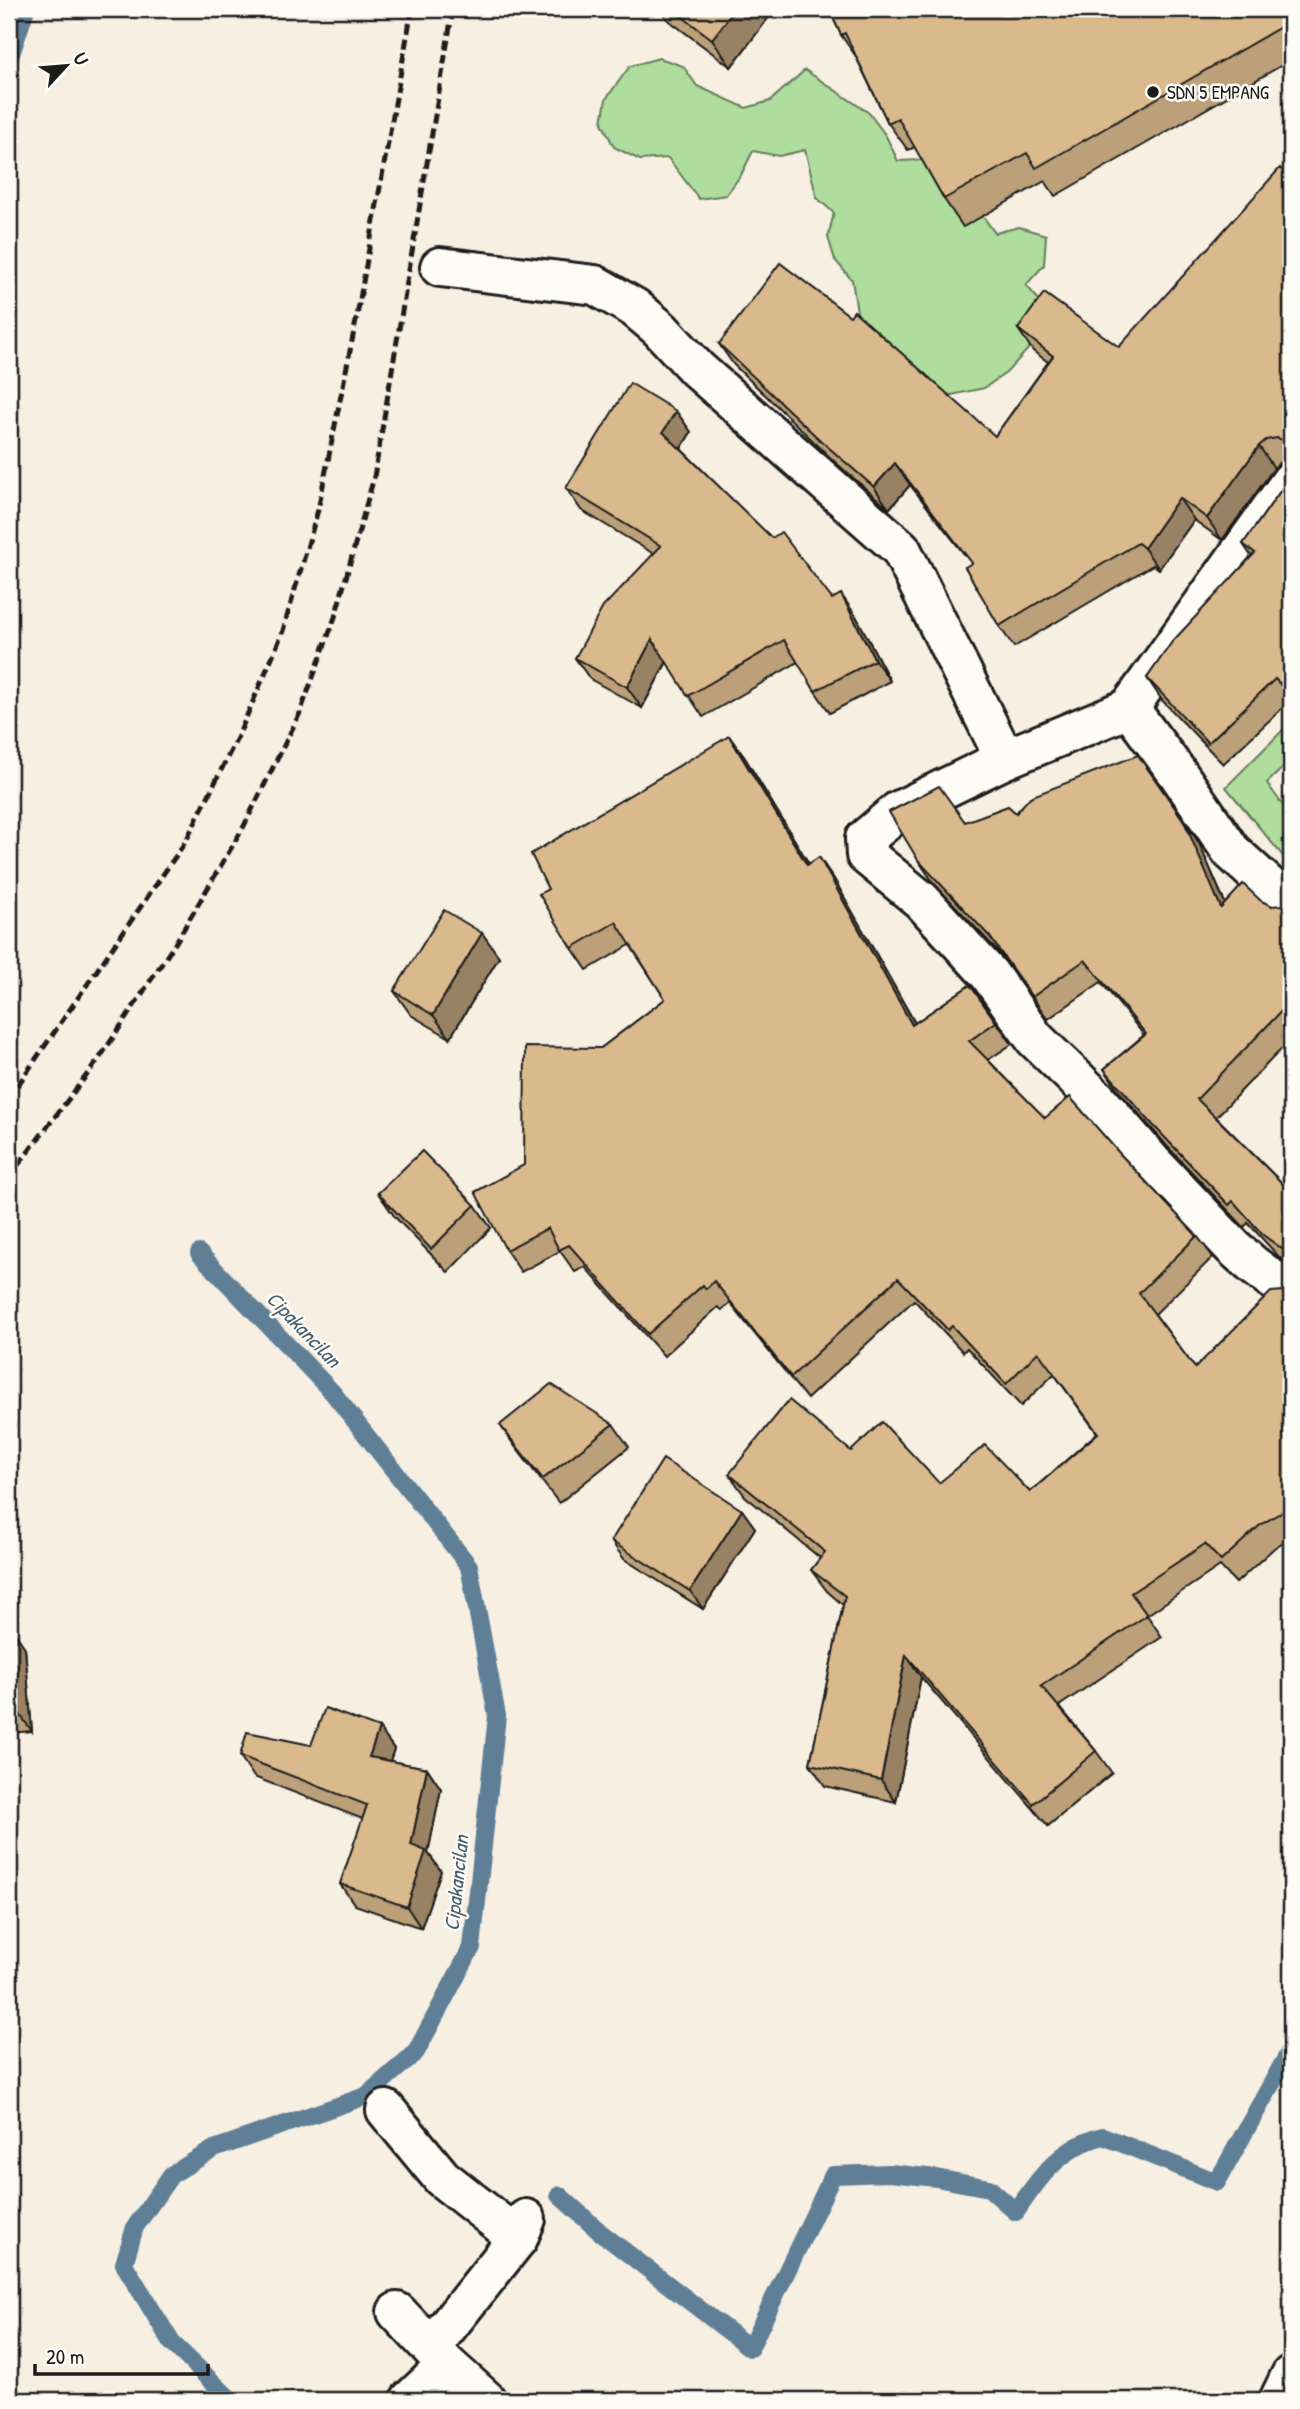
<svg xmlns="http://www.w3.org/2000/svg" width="1300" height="2409" font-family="'Patrick Hand',sans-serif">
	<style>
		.green { fill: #aedd9d; stroke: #657c5c; stroke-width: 2 }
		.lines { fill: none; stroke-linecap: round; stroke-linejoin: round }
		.stream { stroke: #5e7f96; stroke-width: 18 }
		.street-casing { stroke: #1c1c1c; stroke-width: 44 }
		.street { stroke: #fdfcf7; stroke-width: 38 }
		.rail { stroke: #1c1c1c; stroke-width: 5; stroke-dasharray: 10 5; stroke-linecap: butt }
		.wall { fill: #bba079; stroke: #1c1c1c; stroke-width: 2 }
		.shaded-wall { fill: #998263; stroke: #1c1c1c; stroke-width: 2 }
		.building { fill: #daba8d; stroke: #1c1c1c; stroke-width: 2 }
		.poi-dot { fill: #1c1c1c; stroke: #fdfcf7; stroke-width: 2.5 }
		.labels { text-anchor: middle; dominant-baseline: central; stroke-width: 5; stroke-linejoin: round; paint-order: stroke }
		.poi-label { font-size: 19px; fill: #1c1c1c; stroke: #fdfcf7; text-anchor: start }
		.water-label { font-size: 21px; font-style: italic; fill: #485e6e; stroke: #fdfcf7 }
	</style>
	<rect width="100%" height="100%" fill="#f6efe2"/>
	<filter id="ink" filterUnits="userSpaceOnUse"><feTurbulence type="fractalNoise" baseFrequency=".0143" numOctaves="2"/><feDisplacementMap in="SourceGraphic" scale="14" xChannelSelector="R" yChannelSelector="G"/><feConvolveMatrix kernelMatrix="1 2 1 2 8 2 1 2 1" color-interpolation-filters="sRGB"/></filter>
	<g filter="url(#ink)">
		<!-- green -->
		<g class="green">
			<path d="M659,58L683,66L697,86L746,108L770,101L805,70L869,113L886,136L898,161L922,160L979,211L995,233L1019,227L1046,235L1044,265L1026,285L1044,306L1043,333L1006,373L984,388L933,399L860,331L852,280L835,260L828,237L834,213L817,198L805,150L779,156L753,151L741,175L726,195L699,199L668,158L640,160L614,147L602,123L606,99L630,66Z"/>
			<path d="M1291,722V760L1267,783L1291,817V866L1226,787Z"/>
		</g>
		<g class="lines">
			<!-- stream -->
			<g class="stream">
				<path d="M9,60L26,9"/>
				<path d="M199,1253L333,1393L469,1566L497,1716L472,1947L416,2052L366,2096L214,2149L171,2175L135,2227L124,2264L172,2343L231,2400"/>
				<path d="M559,2195L600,2232L750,2348L833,2175L890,2173L936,2178L989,2188L1016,2212C1039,2177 1061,2147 1103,2136L1217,2182L1291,2049"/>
			</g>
			<!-- street casing -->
			<g class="street-casing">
				<g id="street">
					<path d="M440,267L595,285L635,308L660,329L697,369L901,549L1005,759"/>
					<path d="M1291,481L1129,708L1179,775L1231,851L1291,906"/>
					<path d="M1129,708L1005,759L898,811L865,839L866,855L922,901L989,974L1035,1039L1098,1100L1152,1162L1233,1247L1253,1265L1291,1293"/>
					<path d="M386,2110L442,2178L518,2238"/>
					<path d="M397,2312L447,2365L486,2400"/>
					<path d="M432,2346L518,2238L526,2219"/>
					<path d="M410,2400L447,2365"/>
					<path d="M1279,2400L1291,2375"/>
				</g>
			</g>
			<!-- street -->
			<use href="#street" class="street"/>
			<!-- rail -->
			<g class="rail">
				<path d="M9,1098L186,841L239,734L282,634L318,510L356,321L412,9"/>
				<path d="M9,1177L99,1059L176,942L243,828L300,713L335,617L374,477L453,9"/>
			</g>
		</g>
		<!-- wall -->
		<g class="wall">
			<path d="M660,9H780L772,13L731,67L667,19Z"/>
			<path d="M829,9H1291V60L1055,196L1045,181L963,227L944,199L915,147L908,150L888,123L855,55L841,35Z"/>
			<path d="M1291,179V459L1281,461L1274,468L1222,540L1194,520L1159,569L1153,565L1014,647L999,626L971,563L910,485L889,509L835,462L734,365L719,344L995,436L1048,362L1033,351L1018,329L1119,347Z"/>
			<path d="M676,411L691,432L681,449L832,599L856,616L890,681L830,713L815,691L798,662L703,717L667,662L642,708L590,679L575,658L654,554L581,510L566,488Z"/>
			<path d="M1291,476V702L1290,701L1223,764L1162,700L1147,678L1251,556L1243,544Z"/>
			<path d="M729,736L745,758L809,864L834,879L915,1023L970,985L1012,1044L988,1060L1045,1118L1121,1155L1197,1236L1213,1257L1155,1314L1195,1368L1291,1286V1537L1274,1548L1236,1583L1220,1566L1147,1615L1162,1637L1059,1706L1096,1751L1112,1773L1048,1826L921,1677L896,1802L825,1786L810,1764L843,1605L827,1591L811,1570L820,1558L745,1496L729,1474L851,1451L939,1483L1030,1492L1097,1433L1054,1374L1021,1406L967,1348L963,1352L914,1300L807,1399L730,1303L722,1310L718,1307L664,1356L585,1267L575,1272L560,1251L521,1272L506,1250L524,1165L601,1048L665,999L630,945L587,970L572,948L548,889Z"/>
			<path d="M1016,813L1199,843L1225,903L1261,901L1291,914V1039L1216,1117L1291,1192V1266L1279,1257L1248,1223L1244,1227L1168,1147L1119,1091L1104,1069L1144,1035L1101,982L1048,1019L1005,959L933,882L918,860L965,822Z"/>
			<path d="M482,933L499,957L450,1038L411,1015L394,991Z"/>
			<path d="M378,1193L475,1205L491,1228L448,1272L395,1217Z"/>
			<path d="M613,1424L629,1447L559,1503L516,1448L500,1425Z"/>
			<path d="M742,1510L755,1528L703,1609L624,1559L611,1541Z"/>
			<path d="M9,1624L25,1648L32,1731L9,1733Z"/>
			<path d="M379,1728L394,1749L390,1761L427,1768L441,1789L428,1853L441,1871L421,1928L355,1905L340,1884L363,1819L254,1777L240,1756L311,1745Z"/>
		</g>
		<!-- shaded-wall -->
		<g class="shaded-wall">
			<path d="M735,9H769L772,13L731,67L712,39Z"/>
			<path d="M676,411L691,432L678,453L663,432Z"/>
			<path d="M1259,446L1274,468L1222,540L1207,518Z"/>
			<path d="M895,463L910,485L889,509L874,487Z"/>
			<path d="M1179,498L1194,520L1159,569L1144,548Z"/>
			<path d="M841,594L856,616L890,681L875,660Z"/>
			<path d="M652,639L667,661L642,708L627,687Z"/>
			<path d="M1291,671V700L1280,684Z"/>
			<path d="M729,736L745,758L823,887L807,865Z"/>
			<path d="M1138,755L1199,843L1236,929L1221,908Z"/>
			<path d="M819,857L834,879L928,1047L912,1025Z"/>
			<path d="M482,933L499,957L450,1038L433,1015Z"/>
			<path d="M742,1510L755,1528L703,1609L690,1591Z"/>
			<path d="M9,1624L25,1648L32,1731L15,1708Z"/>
			<path d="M906,1655L921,1677L896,1802L881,1780Z"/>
			<path d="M379,1728L394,1749L384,1777L369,1757Z"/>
			<path d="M427,1768L441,1789L428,1853L441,1871L421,1928L407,1907L411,1845Z"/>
		</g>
		<!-- building -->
		<g class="building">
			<path d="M672,9H735L712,39Z"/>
			<path d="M829,9H1291V21L1036,168L1027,153L944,199L898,118L888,123L845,33L841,35Z"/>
			<path d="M1280,168L1291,179V445L1289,442L1277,438L1266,440L1259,446L1207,518L1179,498L1144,548L1138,543L999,626L965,567L972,563L895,463L874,487L820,440L719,344L780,263L850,316L854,311L995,436L1053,356L1018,329L1044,293L1119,347Z"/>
			<path d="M630,383L676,411L663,432L772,538L781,532L832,599L841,594L875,660L815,691L784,640L688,696L652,639L627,687L575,658L603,607L661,546L566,488Z"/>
			<path d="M1291,476V671L1280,684L1275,679L1208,743L1147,678L1172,642L1255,553L1243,544Z"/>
			<path d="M729,736L807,865L819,857L912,1025L970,985L996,1022L969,1041L1045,1118L1070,1097L1121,1155L1197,1236L1139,1293L1195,1368L1271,1292L1284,1291L1291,1286V1506L1259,1526L1221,1561L1205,1544L1131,1593L1147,1615L1041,1686L1096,1751L1033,1804L906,1655L881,1780L810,1764L845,1596L811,1570L825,1552L729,1474L789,1400L851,1451L882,1422L939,1483L985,1445L1030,1492L1098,1433L1038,1352L1006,1384L952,1326L948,1330L898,1278L791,1377L714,1281L706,1289L703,1285L648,1334L569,1245L559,1250L548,1228L506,1250L475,1192L524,1165L525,1047L601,1048L665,999L616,922L572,948L539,894L548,889L531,854Z"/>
			<path d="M1138,755L1184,821L1221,908L1243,884L1261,901L1272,906L1282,905L1291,914V1001L1197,1099L1291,1192V1257L1289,1254L1263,1235L1233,1201L1229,1205L1153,1125L1104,1069L1146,1034L1085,960L1032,997L990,937L918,860L889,812L939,786L965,822L1008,806L1016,813L1030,797Z"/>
			<path d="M444,910L482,933L433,1015L394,991Z"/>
			<path d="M422,1151L475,1205L431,1249L378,1193Z"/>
			<path d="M551,1384L613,1424L543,1479L500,1425Z"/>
			<path d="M663,1459L742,1510L690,1591L611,1541Z"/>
			<path d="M9,1624L15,1708H9Z"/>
			<path d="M325,1708L379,1728L369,1757L427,1768L411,1845L426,1851L407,1907L340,1884L367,1805L240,1756L247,1732L311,1745Z"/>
		</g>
	</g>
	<!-- markers -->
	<circle class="poi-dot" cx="1153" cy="92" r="7"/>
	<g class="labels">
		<!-- poi labels -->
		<g class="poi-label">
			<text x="1167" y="92">SDN 5 EMPANG</text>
		</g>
		<!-- water labels -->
		<g class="water-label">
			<text transform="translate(304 1329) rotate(46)">Cipakancilan</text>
			<text transform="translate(456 1883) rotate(-84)">Cipakancilan</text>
		</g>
	</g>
	<!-- margin -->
	<rect width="1300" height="2409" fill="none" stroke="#fdfcf7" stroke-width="35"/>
	<rect x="18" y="18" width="1265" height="2374" fill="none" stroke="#1c1c1c" stroke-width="2.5" filter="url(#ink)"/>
	<!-- north arrow -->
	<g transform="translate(66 66) rotate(64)" stroke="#fdfcf7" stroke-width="5" paint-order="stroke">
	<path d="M0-5L12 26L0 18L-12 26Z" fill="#1c1c1c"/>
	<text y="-10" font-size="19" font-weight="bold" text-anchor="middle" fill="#1c1c1c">U</text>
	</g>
	<!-- scale -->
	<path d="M35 2364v10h173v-10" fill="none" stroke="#1c1c1c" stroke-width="3.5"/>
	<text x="46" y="2364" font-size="21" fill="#1c1c1c" stroke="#fdfcf7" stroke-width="5" paint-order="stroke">20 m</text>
</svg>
